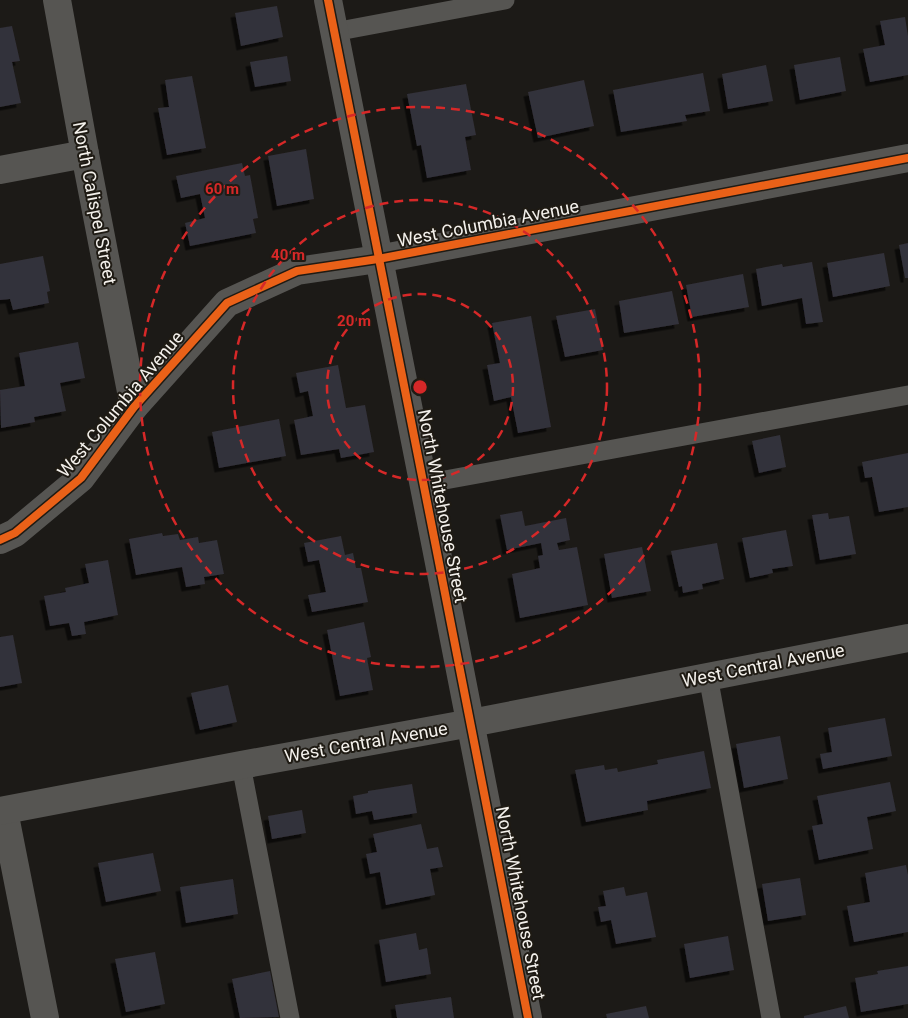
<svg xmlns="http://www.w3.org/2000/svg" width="908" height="1018" font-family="Roboto,sans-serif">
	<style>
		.building { fill: #33313a; filter: url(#shadow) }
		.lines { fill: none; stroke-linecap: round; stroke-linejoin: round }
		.service { stroke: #565552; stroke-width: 19 }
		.minor { stroke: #565552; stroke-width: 28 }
		.tertiary { stroke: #565552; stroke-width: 28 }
		.cycleway-casing { stroke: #1f1b14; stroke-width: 11 }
		.cycleway { stroke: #ea6118; stroke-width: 8 }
		.ring { fill: none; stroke: #d62828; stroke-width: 2.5; stroke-dasharray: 9 6 }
		.labels { text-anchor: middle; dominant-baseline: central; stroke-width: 4; stroke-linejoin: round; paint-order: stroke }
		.street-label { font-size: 18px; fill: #f4f1ec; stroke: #1f1b14 }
		.centre { fill: #d62828; stroke: #1f1b14; stroke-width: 2.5 }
		.ring-label { font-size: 15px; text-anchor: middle; font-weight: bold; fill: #d62828; stroke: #1f1b14; stroke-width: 4; stroke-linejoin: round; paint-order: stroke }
	</style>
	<defs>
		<filter id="shadow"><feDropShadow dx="-4.5" dy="4.5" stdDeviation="0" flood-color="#0009"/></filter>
	</defs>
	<rect width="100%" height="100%" fill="#1c1a17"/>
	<!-- building -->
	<g class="building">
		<path d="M277,6L283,37L241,46L235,13Z"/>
		<path d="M905,17L908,36V75L870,82L863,49L885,45L880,21Z"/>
		<path d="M12,26L20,61L12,62L21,103L0,107V28Z"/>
		<path d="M287,56L291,81L255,87L250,62Z"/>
		<path d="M840,57L846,91L800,100L794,65Z"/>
		<path d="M766,65L773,101L728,109L722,74Z"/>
		<path d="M703,73L710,111L685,115L687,121L621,132L613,90Z"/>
		<path d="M192,76L206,148L167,155L158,108L169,107L165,80Z"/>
		<path d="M584,80L594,126L538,138L528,92Z"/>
		<path d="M466,84L476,135L465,137L471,170L427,178L421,145L417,146L407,94Z"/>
		<path d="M306,149L314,199L277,206L268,156Z"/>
		<path d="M242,163L245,176L250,175L258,218L253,219L256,233L190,246L185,223L205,218L200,194L181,198L176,176Z"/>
		<path d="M908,243V278H905L899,245Z"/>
		<path d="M884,253L890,286L833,297L827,263Z"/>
		<path d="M43,256L50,291L47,292L49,303L13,310L10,299L0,300V264Z"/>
		<path d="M812,262L823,322L806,324L802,298L762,306L756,269L782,264L783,267Z"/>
		<path d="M743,274L749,307L692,317L686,285Z"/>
		<path d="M672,291L679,324L624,333L619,301Z"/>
		<path d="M595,309L603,350L565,357L556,316Z"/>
		<path d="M531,316L551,427L518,433L511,397L494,401L487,365L500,363L492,323Z"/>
		<path d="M78,342L85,378L60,383L66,411L34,417L35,422L1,428L0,390L25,386L19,353Z"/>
		<path d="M338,365L346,408L365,405L374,452L341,458L339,449L301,455L294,420L313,416L308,391L300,393L296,373Z"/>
		<path d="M279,419L286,456L219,468L212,432Z"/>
		<path d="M780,435L786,467L759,473L752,441Z"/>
		<path d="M908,453V507L879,512L872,477L865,478L862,462Z"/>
		<path d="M522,511L525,526L566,518L570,540L557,543L559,550L577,547L588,605L520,618L512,574L540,568L538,556L543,555L541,543L507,550L500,515Z"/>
		<path d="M828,513L829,519L849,516L856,554L820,560L812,515Z"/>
		<path d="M786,530L793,566L772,569L773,573L750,578L742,538Z"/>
		<path d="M162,533L163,536L178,534L180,540L198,537L199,543L217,540L224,574L204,577L205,584L186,587L182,567L136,575L129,539Z"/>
		<path d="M341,536L345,555L353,553L356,568H361L368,602L312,612L308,595L326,592L319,560L308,562L304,543Z"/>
		<path d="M717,543L724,579L702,584L703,589L683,593L682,586L679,587L671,551Z"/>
		<path d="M642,547L651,591L612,598L604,554Z"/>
		<path d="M108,560L118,615L84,622L86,634L72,636L69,623L50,626L44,596L66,592L65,588L89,583L85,564Z"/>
		<path d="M364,622L371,657L367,658L373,690L340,696L327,630Z"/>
		<path d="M13,635L22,683L0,687V637Z"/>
		<path d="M228,685L237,722L200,730L191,693Z"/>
		<path d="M885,718L892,756L823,769L820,754L832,752L828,728Z"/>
		<path d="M780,736L788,779L744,788L736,744Z"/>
		<path d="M704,751L711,788L647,801L648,810L586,822L575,770L604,765L605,770L617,768L618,772L658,764L657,760Z"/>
		<path d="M890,782L896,811L867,817L873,849L819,860L812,826L823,824L817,796Z"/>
		<path d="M412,784L417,813L374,820L372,811L356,814L353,796L368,793V791Z"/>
		<path d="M302,810L306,833L272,839L268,816Z"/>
		<path d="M421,824L427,849L438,847L443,867L430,869L435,895L386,905L380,872L370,874L366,854L377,852L373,834Z"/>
		<path d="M153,853L161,891L106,902L98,863Z"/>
		<path d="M906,865L908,875V932L854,942L847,906L870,902L865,873Z"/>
		<path d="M800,878L806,915L768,921L762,884Z"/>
		<path d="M233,879L238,914L186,923L180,887Z"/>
		<path d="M624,887L626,896L647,892L656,937L616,944L611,920L601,922L598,907L606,906L603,891Z"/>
		<path d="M416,933L419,950L427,948L431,974L386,982L379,940Z"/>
		<path d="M728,936L734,970L690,978L684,944Z"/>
		<path d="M155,952L165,1004L126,1012L115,959Z"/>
		<path d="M908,966V1004L861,1012L855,978L878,974L877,971Z"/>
		<path d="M270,971L279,1017L240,1018L232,979Z"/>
		<path d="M451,997L454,1018H397L395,1005Z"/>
		<path d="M646,1006L649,1018H607L606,1014Z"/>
		<path d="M846,1006L849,1018H804V1016Z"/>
	</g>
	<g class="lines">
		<!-- service -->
		<g class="service">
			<path d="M334,32L505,0"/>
			<path d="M423,484L908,395"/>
			<path d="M708,676L771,1018"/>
			<path d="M241,765L290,1018"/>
		</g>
		<!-- minor -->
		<g class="minor">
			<path d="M57,0L85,154L134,407"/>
			<path d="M328,0C394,340 463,678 528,1018"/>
			<path d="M0,170L85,154"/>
			<path d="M0,540L15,533L81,478L134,407L227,303L297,271L378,259L908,158"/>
			<path d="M4,811L45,1018"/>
		</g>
		<!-- tertiary -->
		<path class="tertiary" d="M0,811L241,765L471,723L908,638"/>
		<!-- cycleway casing -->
		<g class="cycleway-casing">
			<g id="cycleway">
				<path d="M328,0C394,340 463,678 528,1018"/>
				<path d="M0,540L15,533L81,478L134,407L227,303L297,271L378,259L908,158"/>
			</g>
		</g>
		<!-- cycleway -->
		<use href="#cycleway" class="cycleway"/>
	</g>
	<!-- distance rings -->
	<g class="ring">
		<circle cx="420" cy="387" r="93"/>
		<circle cx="420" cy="387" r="187"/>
		<circle cx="420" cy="387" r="280"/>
	</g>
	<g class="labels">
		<!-- street labels -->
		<g class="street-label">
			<text transform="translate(95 203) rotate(79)">North Calispel Street</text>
			<text transform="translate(488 223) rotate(-11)">West Columbia Avenue</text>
			<text transform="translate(120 404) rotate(-50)">West Columbia Avenue</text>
			<text transform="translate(443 506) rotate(79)">North Whitehouse Street</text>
			<text transform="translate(763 665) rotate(-11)">West Central Avenue</text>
			<text transform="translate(366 742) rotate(-10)">West Central Avenue</text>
			<text transform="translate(521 903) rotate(79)">North Whitehouse Street</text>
		</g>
	</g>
	<circle cx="420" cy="387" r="8" class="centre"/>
	<g class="ring-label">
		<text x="222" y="194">60 m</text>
		<text x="288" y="260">40 m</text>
		<text x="354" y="326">20 m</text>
	</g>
</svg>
